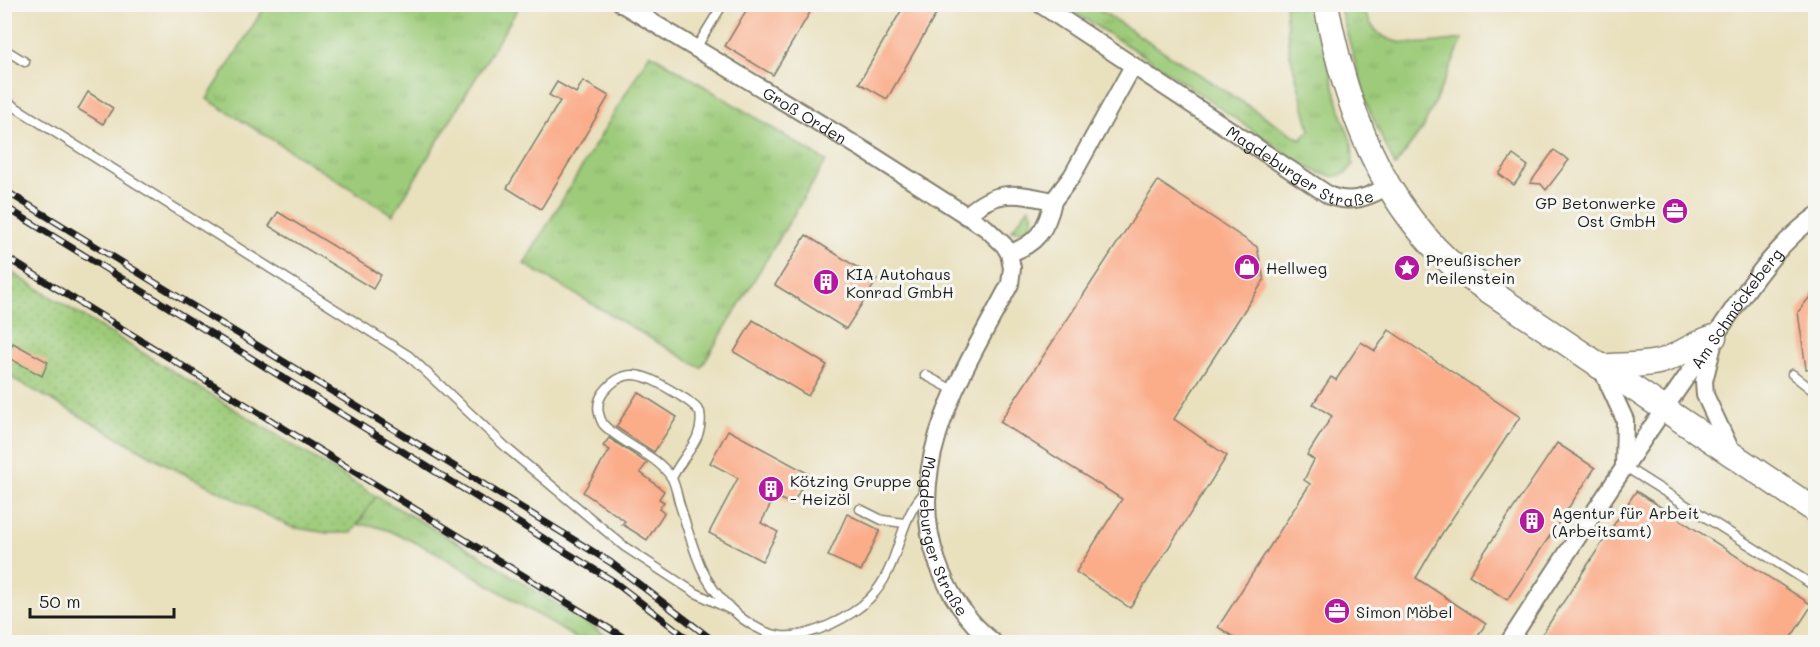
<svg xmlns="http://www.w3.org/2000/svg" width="1820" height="647" font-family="Mali,sans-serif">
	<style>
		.grass { fill: url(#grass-tufts); stroke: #5c744a; stroke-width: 1.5 }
		.park { fill: url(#park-dots); stroke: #5c744a; stroke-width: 1.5 }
		.building { fill: #fbac89 }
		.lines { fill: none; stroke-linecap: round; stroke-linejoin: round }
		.lane-casing { stroke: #827e6c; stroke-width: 11 }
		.street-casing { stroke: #827e6c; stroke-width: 20 }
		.secondary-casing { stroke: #827e6c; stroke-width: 27 }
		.lane { stroke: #fff; stroke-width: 8 }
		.street { stroke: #fff; stroke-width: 16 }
		.secondary { stroke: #fff; stroke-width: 24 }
		.rail-casing { stroke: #1c1c1c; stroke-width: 7 }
		.rail { stroke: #f6f6f2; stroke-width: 4.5; stroke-dasharray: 14; stroke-linecap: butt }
		.labels { text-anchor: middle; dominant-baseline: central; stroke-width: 6; stroke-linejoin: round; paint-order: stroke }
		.street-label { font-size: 16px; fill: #1c1c1c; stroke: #f6f6f2 }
		.poi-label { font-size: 16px; fill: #1c1c1c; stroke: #f6f6f2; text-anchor: start }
	</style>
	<defs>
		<pattern id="grass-tufts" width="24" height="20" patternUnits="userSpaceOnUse" patternTransform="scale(1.5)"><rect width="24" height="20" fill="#9dcb79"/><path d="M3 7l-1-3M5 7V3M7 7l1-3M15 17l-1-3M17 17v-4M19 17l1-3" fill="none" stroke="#87ae68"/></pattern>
		<pattern id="park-dots" width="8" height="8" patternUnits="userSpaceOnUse" patternTransform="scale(1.5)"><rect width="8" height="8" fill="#9dcb79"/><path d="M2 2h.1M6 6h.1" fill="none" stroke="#87ae68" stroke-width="1.8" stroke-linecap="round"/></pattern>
	</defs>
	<rect width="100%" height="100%" fill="#f6f6f2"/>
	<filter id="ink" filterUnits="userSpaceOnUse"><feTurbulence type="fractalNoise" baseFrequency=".0167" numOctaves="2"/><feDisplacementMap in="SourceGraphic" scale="12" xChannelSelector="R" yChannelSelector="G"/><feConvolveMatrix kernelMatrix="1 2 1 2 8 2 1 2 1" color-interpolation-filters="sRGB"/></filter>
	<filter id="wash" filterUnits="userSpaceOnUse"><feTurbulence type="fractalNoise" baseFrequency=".008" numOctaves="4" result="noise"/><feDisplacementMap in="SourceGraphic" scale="24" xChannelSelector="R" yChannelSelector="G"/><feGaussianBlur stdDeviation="1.35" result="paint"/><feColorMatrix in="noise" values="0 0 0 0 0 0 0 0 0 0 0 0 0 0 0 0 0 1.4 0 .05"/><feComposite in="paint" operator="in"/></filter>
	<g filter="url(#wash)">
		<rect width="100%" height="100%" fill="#e9e0bd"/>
		<!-- grass -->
		<g class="grass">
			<path d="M266,5V4L520,5L393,215L207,99Z"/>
			<path d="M1062,5H1092L1301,140L1310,130L1289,50L1285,5H1313L1340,110L1352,144L1353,165C1340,184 1322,175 1305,166L1141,54Z"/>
			<path d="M1339,5H1363C1375,56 1422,43 1463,39L1423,128L1395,166L1367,105Z"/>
			<path d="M650,53L826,161L701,368L524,264Z"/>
			<path d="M1029,207L1032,214L1033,221L1024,232L1012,230Z"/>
			<path d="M376,496L478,554L616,642H582L434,551L390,531L371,525H357Z"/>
		</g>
		<!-- park -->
		<path class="park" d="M4,268L376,496L352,533H327L291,527L171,467L5,374Z"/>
		<g id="blocks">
			<!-- building -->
			<g class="building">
				<path d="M750,4H815L773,75L725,46Z"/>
				<path d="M905,4H942L887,99L859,83Z"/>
				<path d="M583,81L609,96L541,209L507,188L560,101L549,95L557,82L576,93Z"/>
				<path d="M88,92L113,108L103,124L78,109Z"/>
				<path d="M1554,150L1569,160L1546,190L1541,184L1530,183Z"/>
				<path d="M1513,155L1528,166L1514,185L1499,174Z"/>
				<path d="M1158,181L1257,247L1264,280L1174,419L1227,456L1130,608L1076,572L1122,499L1000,422Z"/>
				<path d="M278,212L381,275L373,289L269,226Z"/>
				<path d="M806,235L877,280L846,329L775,285Z"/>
				<path d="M1815,290V368L1806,369L1798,312Z"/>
				<path d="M753,320L827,365L808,396L734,352Z"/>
				<path d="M1389,330L1520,417L1441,535L1416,578L1486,624L1473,642H1241L1218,627L1310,484L1304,480L1314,460L1307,455L1332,416L1313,404L1331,377L1336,380L1361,342L1375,351Z"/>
				<path d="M13,343L48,362L42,376L5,356Z"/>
				<path d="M638,392L677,417L654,452L616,427Z"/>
				<path d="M728,430L809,474L792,505L775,496L761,523L778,532L762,561L709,533L738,478L710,463Z"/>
				<path d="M609,438L647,463L640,472L664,491L659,499L664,502L659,509L664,513L647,540L622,524L625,521L583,492L610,450L603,446Z"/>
				<path d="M1557,443L1595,468L1507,600L1469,575Z"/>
				<path d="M1636,491L1812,605L1788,642H1537Z"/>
				<path d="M847,514L880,530L861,571L828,556Z"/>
			</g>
		</g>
	</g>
	<g filter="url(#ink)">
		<use href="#blocks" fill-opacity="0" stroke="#827e6c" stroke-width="1.5"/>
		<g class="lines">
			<!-- lane casing -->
			<g class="lane-casing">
				<g id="lane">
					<path d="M645,18L654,4"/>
					<path d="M696,48L723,4"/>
					<path d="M4,49L25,62"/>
					<path d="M4,100L409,356L509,450L625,547L694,592L733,611"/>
					<path d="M1792,374L1816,393"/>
					<path d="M925,375L955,391"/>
					<path d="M1624,466L1816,587"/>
					<path d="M672,478C683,454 705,440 700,412C693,403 684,398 674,392C647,376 626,363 603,393C596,403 597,413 603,424C622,445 655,453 671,477C675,483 677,494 679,502C686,524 692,546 701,567C714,597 747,631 781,636C808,639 852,617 870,598C901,567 896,521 926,491"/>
					<path d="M860,509L882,520L904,523"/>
					<path d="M1812,642L1816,636"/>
				</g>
			</g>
			<!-- street casing -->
			<g class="street-casing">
				<g id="street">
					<path id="s1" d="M622,4L864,150L986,228L1004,245L1009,253L1012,268L1010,284C966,368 902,462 937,561C948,593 967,621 993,642"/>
					<path id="s2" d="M1040,4L1330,196C1352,204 1368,197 1387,187"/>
					<path d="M1053,201L1072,176L1133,66"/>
					<path d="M966,216C996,188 1016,193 1053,201C1047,229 1036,245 1009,253"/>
					<path d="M1713,345L1704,381L1705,395L1732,453"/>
					<path d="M1602,370L1625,420L1624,465"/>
					<path id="s3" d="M1509,642C1573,543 1638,445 1706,349C1739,302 1769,250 1816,216"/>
				</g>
			</g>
			<!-- secondary casing -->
			<g class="secondary-casing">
				<g id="secondary">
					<path d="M1326,4C1345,105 1380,205 1461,272L1816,511"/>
					<path d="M1600,367C1619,365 1639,366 1658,362C1677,358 1693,343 1714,337"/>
				</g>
			</g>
			<!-- lane -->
			<use href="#lane" class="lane"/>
			<!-- street -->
			<use href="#street" class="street"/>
			<!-- secondary -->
			<use href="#secondary" class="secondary"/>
			<!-- rail casing -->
			<g class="rail-casing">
				<g id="rail">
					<path d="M4,190L610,562L715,642"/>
					<path d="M4,206L613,581L692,642"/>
					<path d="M4,256L631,642"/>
				</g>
			</g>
			<!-- rail -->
			<use href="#rail" class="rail"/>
		</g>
	</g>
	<!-- icons -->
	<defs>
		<g id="office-disc" transform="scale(1.35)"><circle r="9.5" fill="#b5179e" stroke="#f6f6f2"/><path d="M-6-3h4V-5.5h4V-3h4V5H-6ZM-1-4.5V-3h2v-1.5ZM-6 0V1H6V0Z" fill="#fff"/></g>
		<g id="shop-disc" transform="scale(1.35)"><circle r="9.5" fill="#b5179e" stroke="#f6f6f2"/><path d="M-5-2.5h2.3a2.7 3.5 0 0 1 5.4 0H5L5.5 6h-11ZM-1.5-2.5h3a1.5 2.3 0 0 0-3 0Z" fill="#fff"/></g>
		<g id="sight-disc" transform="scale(1.35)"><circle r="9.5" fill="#b5179e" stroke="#f6f6f2"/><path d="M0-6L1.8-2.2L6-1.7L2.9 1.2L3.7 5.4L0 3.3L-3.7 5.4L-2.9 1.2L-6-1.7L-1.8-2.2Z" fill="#fff"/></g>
		<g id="building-disc" transform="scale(1.35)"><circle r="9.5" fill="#b5179e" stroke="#f6f6f2"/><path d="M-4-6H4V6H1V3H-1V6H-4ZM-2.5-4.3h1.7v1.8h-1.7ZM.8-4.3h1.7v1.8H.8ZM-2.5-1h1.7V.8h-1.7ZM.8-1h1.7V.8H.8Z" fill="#fff"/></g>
	</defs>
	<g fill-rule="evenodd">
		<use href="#office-disc" x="1675" y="211"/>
		<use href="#shop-disc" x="1247" y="267"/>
		<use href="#sight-disc" x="1407" y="268"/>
		<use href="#building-disc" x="826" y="282"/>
		<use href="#building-disc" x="771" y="489"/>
		<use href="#building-disc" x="1532" y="521"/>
		<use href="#office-disc" x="1337" y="611"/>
	</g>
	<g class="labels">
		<!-- street labels -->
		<g class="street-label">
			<text stroke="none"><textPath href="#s1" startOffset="214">Groß Orden</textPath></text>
			<text stroke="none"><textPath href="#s2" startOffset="309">Magdeburger Straße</textPath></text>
			<text stroke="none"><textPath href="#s3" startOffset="404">Am Schmöckeberg</textPath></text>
			<text stroke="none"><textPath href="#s1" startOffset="766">Magdeburger Straße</textPath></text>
		</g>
		<!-- poi labels -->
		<g class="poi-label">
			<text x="1656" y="202" text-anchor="end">GP Betonwerke<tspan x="1656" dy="18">Ost GmbH</tspan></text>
			<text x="1426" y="259">Preußischer<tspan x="1426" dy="18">Meilenstein</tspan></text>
			<text x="1266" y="267">Hellweg</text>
			<text x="846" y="273">KIA Autohaus<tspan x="846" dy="18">Konrad GmbH</tspan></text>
			<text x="790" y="480">Kötzing Gruppe<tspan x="790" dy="18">- Heizöl</tspan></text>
			<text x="1552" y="512">Agentur für Arbeit<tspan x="1552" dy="18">(Arbeitsamt)</tspan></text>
			<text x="1356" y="611">Simon Möbel</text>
		</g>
	</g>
	<!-- margin -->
	<rect width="1820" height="647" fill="none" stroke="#f6f6f2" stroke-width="24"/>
	<!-- scale -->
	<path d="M30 608v9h144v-9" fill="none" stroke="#1c1c1c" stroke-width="3"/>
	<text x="39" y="608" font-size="18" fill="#1c1c1c" stroke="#f6f6f2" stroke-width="4.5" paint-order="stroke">50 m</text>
</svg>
